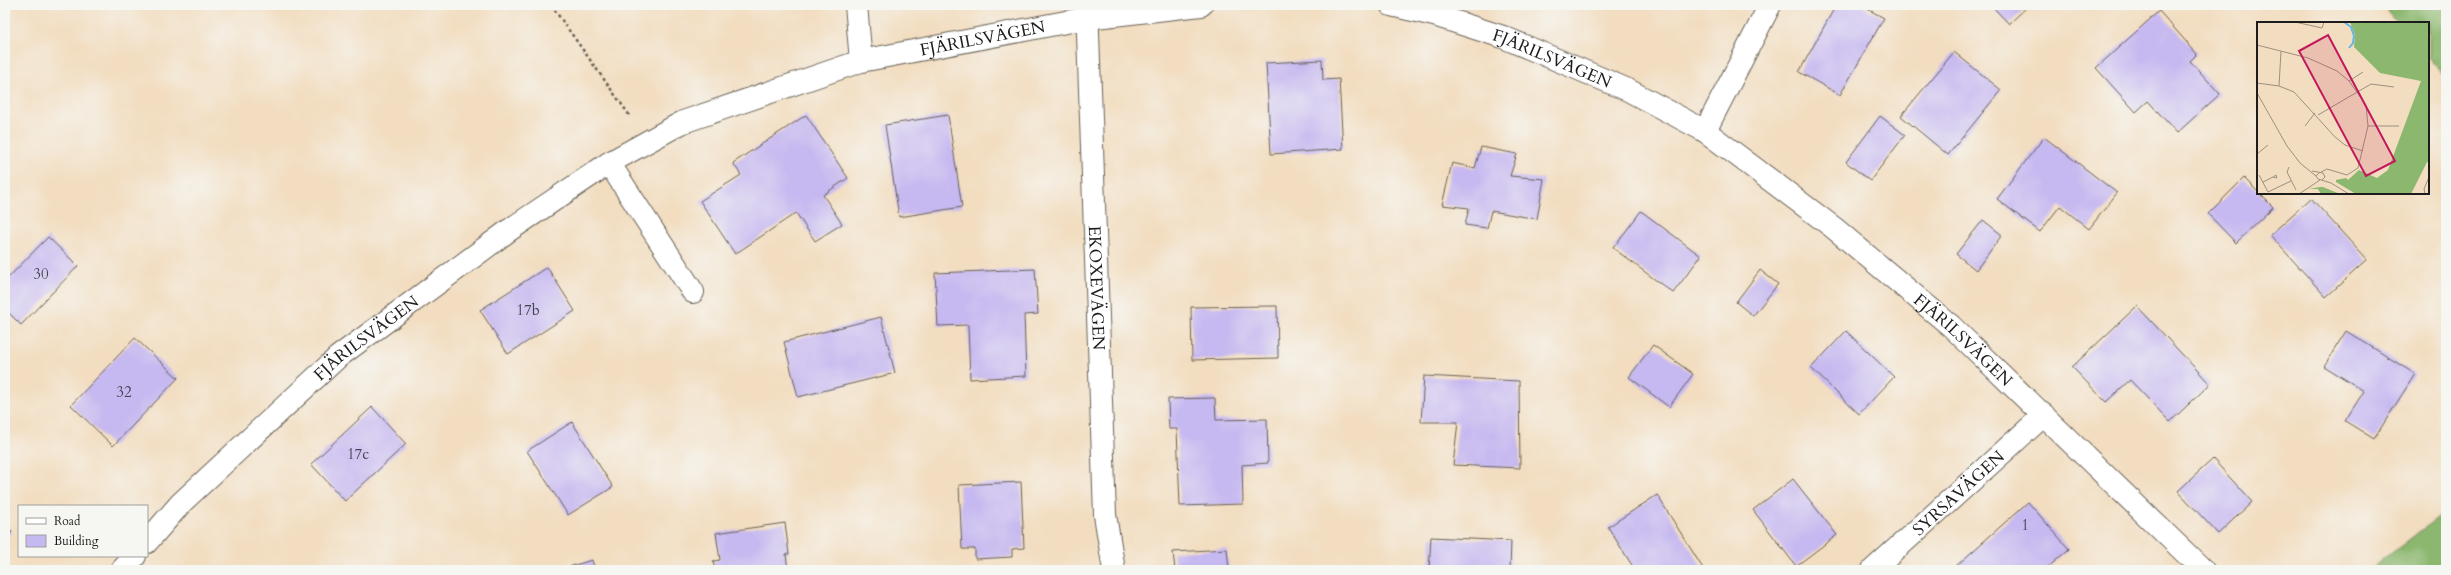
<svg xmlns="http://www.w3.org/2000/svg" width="2451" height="575" font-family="Cardo,serif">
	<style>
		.forest { fill: #8bb76e; stroke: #546a45 }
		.building { fill: #c6b8f0 }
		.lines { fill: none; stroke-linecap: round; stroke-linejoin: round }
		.street-casing { stroke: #676055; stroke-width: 24 }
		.path { stroke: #676055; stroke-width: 2.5; stroke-dasharray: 3 3; stroke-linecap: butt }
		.street { stroke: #fff; stroke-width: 22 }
		.labels { text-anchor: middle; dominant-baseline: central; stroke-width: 3; stroke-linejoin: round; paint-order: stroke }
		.number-label { font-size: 15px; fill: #464351 }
		.street-label { font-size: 17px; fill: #1c1c1c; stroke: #f6f6f2 }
		.inset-river { fill: none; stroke: #65b5df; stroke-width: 2 }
		.inset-road { fill: none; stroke: #9c907e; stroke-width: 1 }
		.view { fill: #c2185b; fill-opacity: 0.15; stroke: #c2185b; stroke-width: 2 }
		.inset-edge { fill: none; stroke: #1c1c1c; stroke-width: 2 }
	</style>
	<rect width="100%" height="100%" fill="#f6f6f2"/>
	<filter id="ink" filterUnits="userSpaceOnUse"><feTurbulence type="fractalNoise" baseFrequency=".025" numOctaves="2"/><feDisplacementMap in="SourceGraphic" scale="8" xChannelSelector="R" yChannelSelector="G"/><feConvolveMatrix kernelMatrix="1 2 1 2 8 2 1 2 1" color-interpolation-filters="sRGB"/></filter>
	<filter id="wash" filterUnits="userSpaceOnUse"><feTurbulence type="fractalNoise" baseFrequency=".012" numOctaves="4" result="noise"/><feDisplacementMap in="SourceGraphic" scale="16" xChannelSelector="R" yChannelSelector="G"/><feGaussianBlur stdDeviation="0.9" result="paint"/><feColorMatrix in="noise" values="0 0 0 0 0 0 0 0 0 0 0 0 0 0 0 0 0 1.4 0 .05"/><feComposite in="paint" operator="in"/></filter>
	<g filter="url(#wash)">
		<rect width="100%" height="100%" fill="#f2ddc0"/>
		<!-- forest -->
		<g class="forest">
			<path d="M2382,5H2446V77L2428,57V23H2398Z"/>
			<path d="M2446,511V570H2370Z"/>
		</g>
		<g id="blocks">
			<!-- building -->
			<g class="building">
				<path d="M1836,5H1860L1884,18L1840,95L1799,72Z"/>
				<path d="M1991,5H2029L2009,24Z"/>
				<path d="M2159,11L2197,54L2190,61L2220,94L2177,133L2148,101L2136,112L2096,68Z"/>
				<path d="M1954,52L2001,90L1948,155L1901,116Z"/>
				<path d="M1322,60L1323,80L1339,79L1343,149L1271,154L1266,63Z"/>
				<path d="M806,115L848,178L823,195L842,224L815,241L796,213L735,254L700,201L741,175L733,163Z"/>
				<path d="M948,115L962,207L899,217L885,125Z"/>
				<path d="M1880,116L1905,135L1870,181L1846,162Z"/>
				<path d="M2044,137L2117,193L2089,229L2060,206L2040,232L1997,199Z"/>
				<path d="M1481,147L1517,154L1510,176L1544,179L1537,219L1491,211L1487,228L1465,225L1469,208L1442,205L1452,163L1475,168Z"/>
				<path d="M2244,178L2273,207L2236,243L2208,214Z"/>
				<path d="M2311,198L2367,260L2326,297L2270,235Z"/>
				<path d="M1641,211L1701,256L1673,293L1613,248Z"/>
				<path d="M1983,220L2002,235L1976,270L1956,254Z"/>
				<path d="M48,237L78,266L21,325L5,309V281Z"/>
				<path d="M547,267L575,311L508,354L480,310Z"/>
				<path d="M1035,269L1038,314L1024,315L1026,376L970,379L968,325L938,326L935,273Z"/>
				<path d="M1760,270L1778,284L1753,316L1736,302Z"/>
				<path d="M1277,306L1278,358L1192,360L1191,307Z"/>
				<path d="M2137,306L2210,384L2170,422L2130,380L2106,402L2072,367Z"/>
				<path d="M881,317L895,373L798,397L784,342Z"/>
				<path d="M1846,331L1894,377L1859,414L1811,368Z"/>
				<path d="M2346,331L2415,374L2374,439L2345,421L2364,391L2324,366Z"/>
				<path d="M135,338L178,378L113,446L71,405Z"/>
				<path d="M1653,345L1693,374L1669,407L1629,377Z"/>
				<path d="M1424,376L1519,381L1520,468L1453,465L1458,422H1421Z"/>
				<path d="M1215,398L1216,420L1267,419L1268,463L1242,465L1243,504L1180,506L1177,429H1169L1168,399Z"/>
				<path d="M372,407L406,444L345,501L311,464Z"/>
				<path d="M572,422L613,487L568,515L527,451Z"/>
				<path d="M2213,459L2252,502L2218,534L2178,491Z"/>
				<path d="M1793,479L1837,535L1796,566L1753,510Z"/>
				<path d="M1021,482L1024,548L1012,549V557L975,559V549H962L959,485Z"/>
				<path d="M1657,495L1704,570H1635L1608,527Z"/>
				<path d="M2028,502L2069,549L2045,570H1958L1955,567Z"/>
				<path d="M785,523L789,554H786L788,570H715L713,561L720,560L716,533Z"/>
				<path d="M5,525L12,532L5,539Z"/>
				<path d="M1431,537L1511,541L1510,570H1429Z"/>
				<path d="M1227,549L1229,570H1175L1173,552Z"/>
				<path d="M592,560L595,570H558Z"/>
			</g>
		</g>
	</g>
	<g filter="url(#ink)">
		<use href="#blocks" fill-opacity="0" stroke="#676055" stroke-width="1"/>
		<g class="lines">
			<!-- street casing -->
			<g class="street-casing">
				<g id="street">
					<path d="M856,5L861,61"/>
					<path id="s1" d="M1087,5L1105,515L1114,570"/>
					<path id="s2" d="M1391,5L1434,15L1503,37L1628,90L1705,131L1834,228L1951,326L2203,570"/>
					<path d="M1705,131L1770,5"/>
					<path d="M609,163L693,292"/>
					<path id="s3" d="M147,542L181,503L338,357L508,231L609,163L683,122L861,61L1087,18L1201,5"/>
					<path d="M122,570L135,556"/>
					<path id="s4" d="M1873,570L2044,415"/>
				</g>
			</g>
			<!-- path -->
			<path class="path" d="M551,5L630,116"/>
			<!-- street -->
			<use href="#street" class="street"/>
		</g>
	</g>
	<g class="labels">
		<!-- number labels -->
		<g class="number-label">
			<text x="41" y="274">30</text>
			<text x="528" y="310">17b</text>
			<text x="124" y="392">32</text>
			<text x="358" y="454">17c</text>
			<text x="2025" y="525">1</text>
		</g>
		<!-- street labels -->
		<g class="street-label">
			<text stroke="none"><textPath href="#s3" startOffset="996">FJÄRILSVÄGEN</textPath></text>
			<text stroke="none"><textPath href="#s2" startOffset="170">FJÄRILSVÄGEN</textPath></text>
			<text stroke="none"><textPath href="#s1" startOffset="283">EKOXEVÄGEN</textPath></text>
			<text stroke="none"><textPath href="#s3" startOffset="300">FJÄRILSVÄGEN</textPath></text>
			<text stroke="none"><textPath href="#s2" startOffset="672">FJÄRILSVÄGEN</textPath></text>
			<text stroke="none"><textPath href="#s4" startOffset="115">SYRSAVÄGEN</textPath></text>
		</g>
	</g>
	<!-- overview -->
	<g transform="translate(2257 22)">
		<rect width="172" height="172" fill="#f2ddc0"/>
		<path d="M93,0H172V141L170,140L154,172H99L79,160V158L89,156L91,158L102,148L120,156L131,148L164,59L123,51L97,25L98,13ZM63,165H66L83,172H64L61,167H52Z" fill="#8bb76e"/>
		<path class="inset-river" d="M87,0L94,5L97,14L96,21L92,26"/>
		<path class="inset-road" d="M38,0L65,6L67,0M0,23L51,36L80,49L92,59L109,83L111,104L101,146L90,153L70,147L64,150M92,59L106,50M0,61L22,64L37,70L78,115L88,123L106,129M22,64L24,29M0,71L30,124L43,141L59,154M61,93L114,62L137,65M48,104L58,91M111,104H142M0,132L11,123M32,145L30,150L39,168M55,149L66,151L68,155L65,158M63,150L59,154L61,157L74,161L92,172M2,153L11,170L34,159M6,160L16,155L19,153L20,156L16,155M42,172L63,158M168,172L167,167L172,155"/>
		<path class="view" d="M71,13L138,139L109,154L42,29Z"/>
		<rect width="172" height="172" class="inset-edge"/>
	</g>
	<!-- margin -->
	<rect width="2451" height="575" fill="none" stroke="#f6f6f2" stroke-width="20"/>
	<!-- legend -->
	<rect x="18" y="505" width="130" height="52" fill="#f6f6f2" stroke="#9f9f9c"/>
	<rect x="26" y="518" width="20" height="6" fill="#ffffff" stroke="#9f9f9c"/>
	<text x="54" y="525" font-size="12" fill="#1c1c1c">Road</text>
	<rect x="26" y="535" width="20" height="12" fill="#c6b8f0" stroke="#9f9f9c"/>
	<text x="54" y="545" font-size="12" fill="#1c1c1c">Building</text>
</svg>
